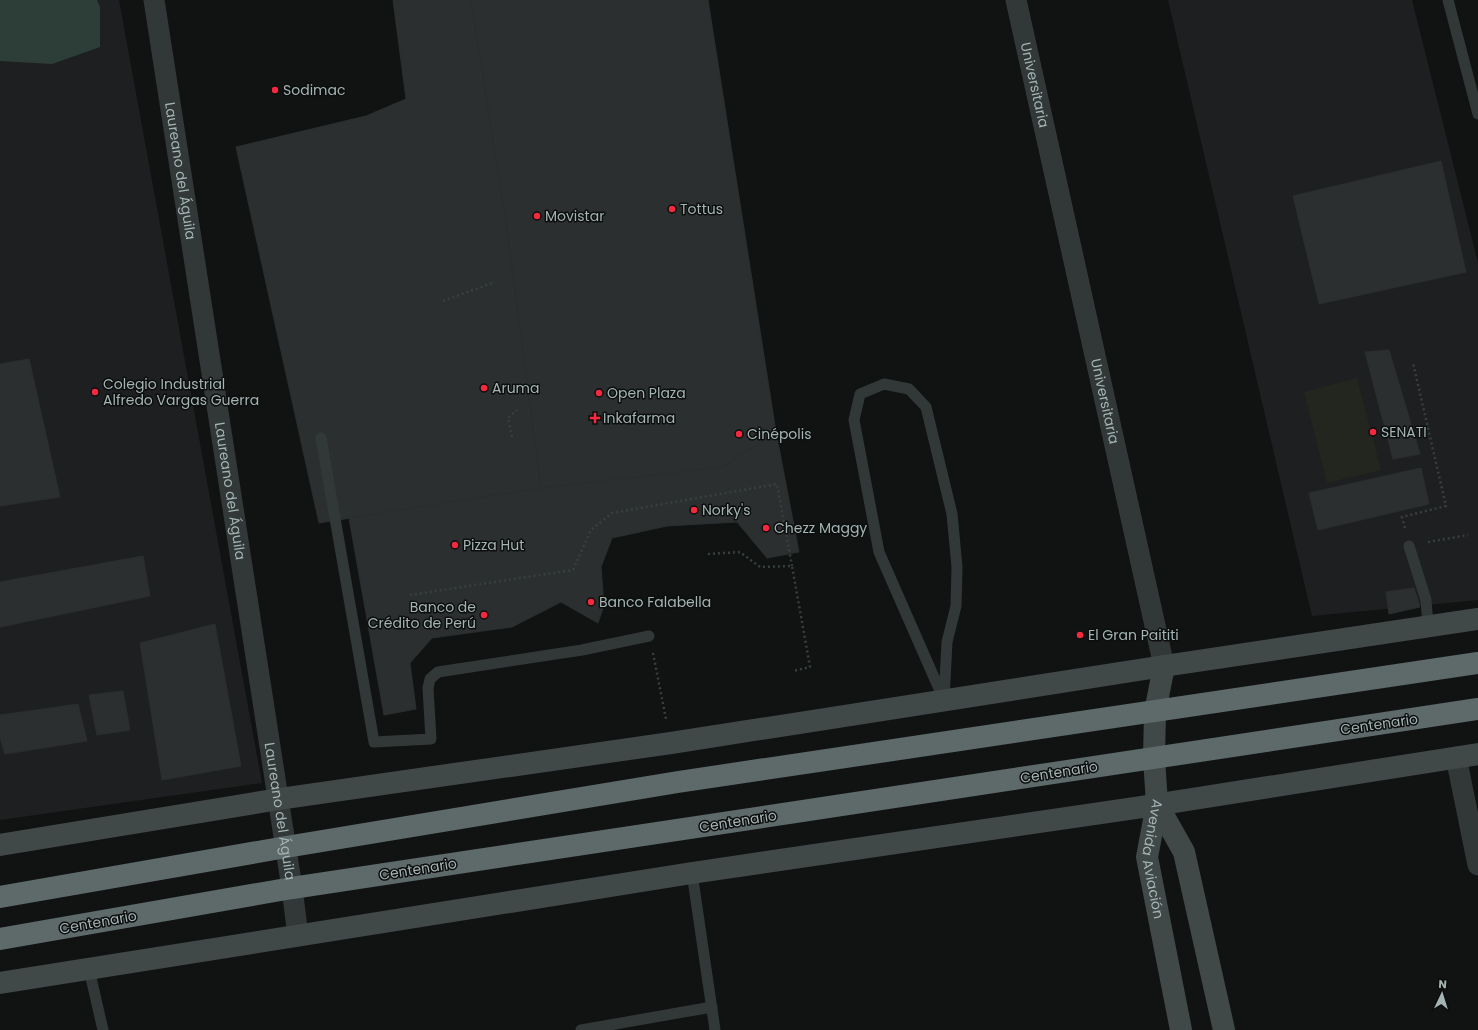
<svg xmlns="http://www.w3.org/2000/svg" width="1478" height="1030" font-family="Poppins,sans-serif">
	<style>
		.built { fill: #1e1f20 }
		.green { fill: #23261e }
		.water { fill: #2d3e39 }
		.building { fill: #2c2f2f; stroke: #2b2e2f }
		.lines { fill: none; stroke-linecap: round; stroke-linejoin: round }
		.path { stroke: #383f3f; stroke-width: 2.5; stroke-dasharray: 2 3; stroke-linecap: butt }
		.lane { stroke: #323838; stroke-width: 11 }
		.street { stroke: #323838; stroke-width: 21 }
		.secondary { stroke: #404848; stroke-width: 22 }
		.highway { stroke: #5e6969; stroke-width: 22 }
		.poi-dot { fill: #f4293e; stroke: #0d0e0e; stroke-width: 1.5 }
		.labels { text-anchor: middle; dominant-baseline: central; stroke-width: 3; stroke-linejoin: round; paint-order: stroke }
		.street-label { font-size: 14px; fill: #a3b4b3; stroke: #0d0e0e }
		.poi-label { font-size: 14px; fill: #a3b4b3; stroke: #0d0e0e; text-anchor: start }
	</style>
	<rect width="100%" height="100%" fill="#111313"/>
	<!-- built -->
	<g class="built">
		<path d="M0,0H119L262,783L0,820Z"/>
		<path d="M1168,0H1412L1478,263V600L1312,616Z"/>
	</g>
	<!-- green -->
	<path class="green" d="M1357,378L1381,470L1327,483L1304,392Z"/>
	<!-- water -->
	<path class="water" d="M0,0H97L100,7V47L52,64L0,61Z"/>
	<!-- building -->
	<g class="building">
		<path d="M393,0H471L506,222L541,488L319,523L236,147L366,116L406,99Z"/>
		<path d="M471,0H708L776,432L723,467L541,488L506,222Z"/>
		<path d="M1441,161L1466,272L1319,304L1293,196Z"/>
		<path d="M1389,350L1420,454L1393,459L1365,352Z"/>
		<path d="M29,359L60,497L0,506V364Z"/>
		<path d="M776,432L799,552L767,558L737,522L667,526L612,538L601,567L604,605L598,623L561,602L512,627L432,638L410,663L416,709L384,715L349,518L541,488L723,467Z"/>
		<path d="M1421,468L1429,504L1318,530L1309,493Z"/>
		<path d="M143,556L150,596L0,627V582Z"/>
		<path d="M1414,588L1420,607L1389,614L1386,592Z"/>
		<path d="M215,624L241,766L162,780L140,643Z"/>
		<path d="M123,691L130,730L97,735L89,695Z"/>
		<path d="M78,704L87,741L5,754L0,738V715Z"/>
	</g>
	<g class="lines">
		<!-- path -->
		<g class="path">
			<path d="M443,301L495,282"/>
			<path d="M512,437L508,418L518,409"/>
			<path d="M1405,528L1402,517L1446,506L1413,363"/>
			<path d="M1428,542L1468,535"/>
			<path d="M708,554L740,552L760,567L792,566L810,667L793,671"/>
			<path d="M410,595L573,570L591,530L612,513L777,484L792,566"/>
			<path d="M653,653L666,719"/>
		</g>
		<!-- lane -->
		<g class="lane">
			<path d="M1448,0L1478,114"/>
			<path d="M884,384L909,389L926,407L952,514L957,567L956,606L947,642L944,700L879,552L854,420L860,394Z"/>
			<path d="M321,438L374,742L431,739L428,688L430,679L438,672L582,650L649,636"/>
			<path d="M1409,546L1426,600L1428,626"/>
			<path d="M692,873L715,1030"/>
			<path d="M89,969L103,1030"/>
			<path d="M581,1030L712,1007"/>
		</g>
		<!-- street -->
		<g class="street">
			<path id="s1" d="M154,0L292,888L298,936"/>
			<path id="s2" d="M1016,0L1164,666"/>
			<path d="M1456,757L1478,865"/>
		</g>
		<!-- secondary -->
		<g class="secondary">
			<path id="s3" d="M1164,666L1155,712L1154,758L1157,804L1147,857L1181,1030"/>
			<path d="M1157,804L1184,852L1224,1030"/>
			<path d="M0,845L279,799L671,743L1164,666L1478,619"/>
			<path d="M0,983L692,873L1142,807L1478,754"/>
		</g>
		<!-- highway -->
		<g class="highway">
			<path d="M0,897L286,847L678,782L1478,663"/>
			<path d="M0,939L292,888L1478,709"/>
		</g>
	</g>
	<!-- markers -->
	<g class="poi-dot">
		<circle cx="275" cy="90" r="4"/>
		<circle cx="672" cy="209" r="4"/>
		<circle cx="537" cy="216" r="4"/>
		<circle cx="484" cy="388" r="4"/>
		<circle cx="95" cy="392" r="4"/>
		<circle cx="599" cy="393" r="4"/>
		<path d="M593 412h4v4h4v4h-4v4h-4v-4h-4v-4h4z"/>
		<circle cx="1373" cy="432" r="4"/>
		<circle cx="739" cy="434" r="4"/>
		<circle cx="694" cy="510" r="4"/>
		<circle cx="766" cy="528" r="4"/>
		<circle cx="455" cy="545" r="4"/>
		<circle cx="591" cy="602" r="4"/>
		<circle cx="484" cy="615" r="4"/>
		<circle cx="1080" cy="635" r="4"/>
	</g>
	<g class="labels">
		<!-- street labels -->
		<g class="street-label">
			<text stroke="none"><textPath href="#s2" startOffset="87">Universitaria</textPath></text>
			<text stroke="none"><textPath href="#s1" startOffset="173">Laureano del Águila</textPath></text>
			<text stroke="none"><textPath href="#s2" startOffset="411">Universitaria</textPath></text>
			<text stroke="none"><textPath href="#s1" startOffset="497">Laureano del Águila</textPath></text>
			<text transform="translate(1379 724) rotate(-8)">Centenario</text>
			<text transform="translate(1059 772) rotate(-9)">Centenario</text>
			<text stroke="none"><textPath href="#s1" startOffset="821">Laureano del Águila</textPath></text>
			<text transform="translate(738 821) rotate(-9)">Centenario</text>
			<text transform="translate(418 869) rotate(-9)">Centenario</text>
			<text stroke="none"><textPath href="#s3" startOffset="195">Avenida Aviación</textPath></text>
			<text transform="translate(98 922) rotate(-10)">Centenario</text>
		</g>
		<!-- poi labels -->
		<g class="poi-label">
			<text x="283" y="90">Sodimac</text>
			<text x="680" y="209">Tottus</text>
			<text x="545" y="216">Movistar</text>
			<text x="103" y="384">Colegio Industrial<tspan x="103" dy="16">Alfredo Vargas Guerra</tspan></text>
			<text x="492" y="388">Aruma</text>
			<text x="607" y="393">Open Plaza</text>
			<text x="603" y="418">Inkafarma</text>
			<text x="1381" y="432">SENATI</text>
			<text x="747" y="434">Cinépolis</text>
			<text x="702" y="510">Norky's</text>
			<text x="774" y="528">Chezz Maggy</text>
			<text x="463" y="545">Pizza Hut</text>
			<text x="599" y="602">Banco Falabella</text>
			<text x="476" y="607" text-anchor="end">Banco de<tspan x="476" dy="16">Crédito de Perú</tspan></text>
			<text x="1088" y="635">El Gran Paititi</text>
		</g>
	</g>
	<!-- north arrow -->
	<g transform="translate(1442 994) rotate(4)" stroke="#0d0e0e" stroke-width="3" paint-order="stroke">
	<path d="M0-3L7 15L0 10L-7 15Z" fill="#a3b4b3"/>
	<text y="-6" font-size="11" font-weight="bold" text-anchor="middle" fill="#a3b4b3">N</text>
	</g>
</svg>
